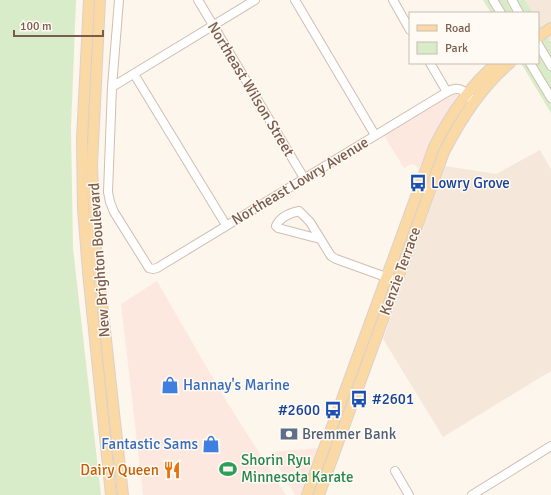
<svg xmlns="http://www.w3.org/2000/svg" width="551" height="495" font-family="Signika,sans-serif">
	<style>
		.residential { fill: #f5e8da }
		.commercial { fill: #fde8e0 }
		.green { fill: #d8ecc9 }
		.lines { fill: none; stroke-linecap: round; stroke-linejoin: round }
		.minor-casing { stroke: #d1beb0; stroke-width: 10 }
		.major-casing { stroke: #dad1cd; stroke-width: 12 }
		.minor { stroke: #fff; stroke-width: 8 }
		.major { stroke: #fbd9a5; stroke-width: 10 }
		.labels { text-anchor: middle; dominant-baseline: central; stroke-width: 3; stroke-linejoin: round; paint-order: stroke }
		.street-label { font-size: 15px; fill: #7a5c4d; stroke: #fffaf3 }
		.transit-label { font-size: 15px; fill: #164399; stroke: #fffaf3; text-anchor: start }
		.shop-label { font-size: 15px; fill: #366cbe; stroke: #fffaf3; text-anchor: start }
		.service-label { font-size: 15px; fill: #4e5e75; stroke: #fffaf3; text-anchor: start }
		.leisure-label { font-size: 15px; fill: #27864d; stroke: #fffaf3; text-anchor: start }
		.food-label { font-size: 15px; fill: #c56008; stroke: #fffaf3; text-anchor: end }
	</style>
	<rect width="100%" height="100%" fill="#fdf6ec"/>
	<!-- residential -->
	<g class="residential">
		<path d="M525,0H551V43L538,21V13H533Z"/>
		<path d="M540,150L551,169V371L443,437L383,339L445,166L496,174Z"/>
	</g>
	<!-- commercial -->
	<g class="commercial">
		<path d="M459,92L432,139L419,169L415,165L411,164L404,168L383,134L451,93Z"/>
		<path d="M157,281L222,394L286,495H143L121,304Z"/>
		<path d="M319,448L302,495H295L270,452Z"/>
	</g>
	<!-- green -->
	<g class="green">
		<path d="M0,0H76L71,128L73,248L101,495H0Z"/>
		<path d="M483,0H525L533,13H491Z"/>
		<path d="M538,21L551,43V113L521,63H538Z"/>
	</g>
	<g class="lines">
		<!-- minor casing -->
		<g class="minor-casing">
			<g id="minor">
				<path d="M119,0L112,87L108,192L110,202L114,212L149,268L153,269L157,268L447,92"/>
				<path d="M198,0L304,178"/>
				<path d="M295,0L375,135"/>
				<path d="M393,0L410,30"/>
				<path d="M493,0L501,13"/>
				<path d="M512,0L519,13"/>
				<path d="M538,44L551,66"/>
				<path d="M430,63L447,92C457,86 464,89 470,98"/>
				<path d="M530,63L551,98"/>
				<path d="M134,74L226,225"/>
				<path d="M112,87L255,0"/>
				<path d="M320,239L278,228L276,226C280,217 290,213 299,211L310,222L331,256L336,259L397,281"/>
				<path d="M395,471L409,495"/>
				<path d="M472,495L551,446"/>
			</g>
		</g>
		<!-- major casing -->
		<g class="major-casing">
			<g id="major">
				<path d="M89,0L82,139L83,208L88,272L111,495"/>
				<path d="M100,0L92,165L95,239L123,495"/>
				<path d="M538,37L551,28"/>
				<path d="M307,495L434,147C450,115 469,86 497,63"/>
				<path d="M319,495L444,152C461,119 481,87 510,63"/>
			</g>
		</g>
		<!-- minor -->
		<use href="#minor" class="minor"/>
		<!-- major -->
		<use href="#major" class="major"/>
	</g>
	<!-- icons -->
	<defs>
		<g id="bus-bare" transform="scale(1.38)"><path d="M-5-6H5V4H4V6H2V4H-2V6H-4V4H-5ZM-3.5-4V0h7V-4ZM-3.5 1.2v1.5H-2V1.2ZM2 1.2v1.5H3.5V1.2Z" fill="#1a4fb4" stroke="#fffaf3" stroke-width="2.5" paint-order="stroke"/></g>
		<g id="shop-bare" transform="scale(1.38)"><path d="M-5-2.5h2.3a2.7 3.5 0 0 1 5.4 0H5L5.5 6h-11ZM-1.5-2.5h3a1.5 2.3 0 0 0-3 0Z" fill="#3f7fe0" stroke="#fffaf3" stroke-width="2.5" paint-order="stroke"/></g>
		<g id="bank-bare" transform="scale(1.38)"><path d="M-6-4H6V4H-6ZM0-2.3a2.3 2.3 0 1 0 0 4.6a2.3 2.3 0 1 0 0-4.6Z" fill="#5c6f8a" stroke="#fffaf3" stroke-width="2.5" paint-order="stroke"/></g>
		<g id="stadium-bare" transform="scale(1.38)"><path d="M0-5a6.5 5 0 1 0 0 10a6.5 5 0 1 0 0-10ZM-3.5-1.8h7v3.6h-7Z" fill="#2e9e5b" stroke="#fffaf3" stroke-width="2.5" paint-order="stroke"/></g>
		<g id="restaurant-bare" transform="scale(1.38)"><path d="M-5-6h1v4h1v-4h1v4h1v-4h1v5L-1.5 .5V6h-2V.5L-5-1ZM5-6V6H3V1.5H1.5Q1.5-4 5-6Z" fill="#e8710a" stroke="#fffaf3" stroke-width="2.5" paint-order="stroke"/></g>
	</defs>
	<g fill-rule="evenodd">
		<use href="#bus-bare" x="418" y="183"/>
		<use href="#shop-bare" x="170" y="385"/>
		<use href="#bus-bare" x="359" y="399"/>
		<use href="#bus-bare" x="333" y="410"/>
		<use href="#bank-bare" x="289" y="434"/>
		<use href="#shop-bare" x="211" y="444"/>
		<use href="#stadium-bare" x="228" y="469"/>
		<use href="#restaurant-bare" x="172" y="470"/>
	</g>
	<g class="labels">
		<!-- street labels -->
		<g class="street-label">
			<text transform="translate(251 89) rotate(59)">Northeast Wilson Street</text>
			<text transform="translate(300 181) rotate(-31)">Northeast Lowry Avenue</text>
			<text transform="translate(99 260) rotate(-94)">New Brighton Boulevard</text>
			<text transform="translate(400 271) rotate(-70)">Kenzie Terrace</text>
		</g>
		<!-- transit labels -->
		<g class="transit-label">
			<text x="431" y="183">Lowry Grove</text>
			<text x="372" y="399">#2601</text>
			<text x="320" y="410" text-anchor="end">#2600</text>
		</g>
		<!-- shop labels -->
		<g class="shop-label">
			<text x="183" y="385">Hannay's Marine</text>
			<text x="198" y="444" text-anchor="end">Fantastic Sams</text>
		</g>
		<!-- service labels -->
		<g class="service-label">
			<text x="302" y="434">Bremmer Bank</text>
		</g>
		<!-- leisure labels -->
		<g class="leisure-label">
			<text x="241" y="460">Shorin Ryu<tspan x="241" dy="17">Minnesota Karate</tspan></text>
		</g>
		<!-- food labels -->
		<g class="food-label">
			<text x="159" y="470">Dairy Queen</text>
		</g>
	</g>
	<!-- legend -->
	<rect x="409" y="12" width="130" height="52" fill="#fffaf3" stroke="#cabbb1"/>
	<rect x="417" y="25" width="20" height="6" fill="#fbd9a5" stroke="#cabbb1"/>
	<text x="445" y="32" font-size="12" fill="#7a5c4d">Road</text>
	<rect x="417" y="42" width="20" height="12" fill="#d8ecc9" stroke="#cabbb1"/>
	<text x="445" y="52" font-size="12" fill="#7a5c4d">Park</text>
	<!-- scale -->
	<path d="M14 30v6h89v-6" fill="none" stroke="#7a5c4d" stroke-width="2"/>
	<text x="20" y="30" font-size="12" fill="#7a5c4d" stroke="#fffaf3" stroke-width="3" paint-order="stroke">100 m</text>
</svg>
